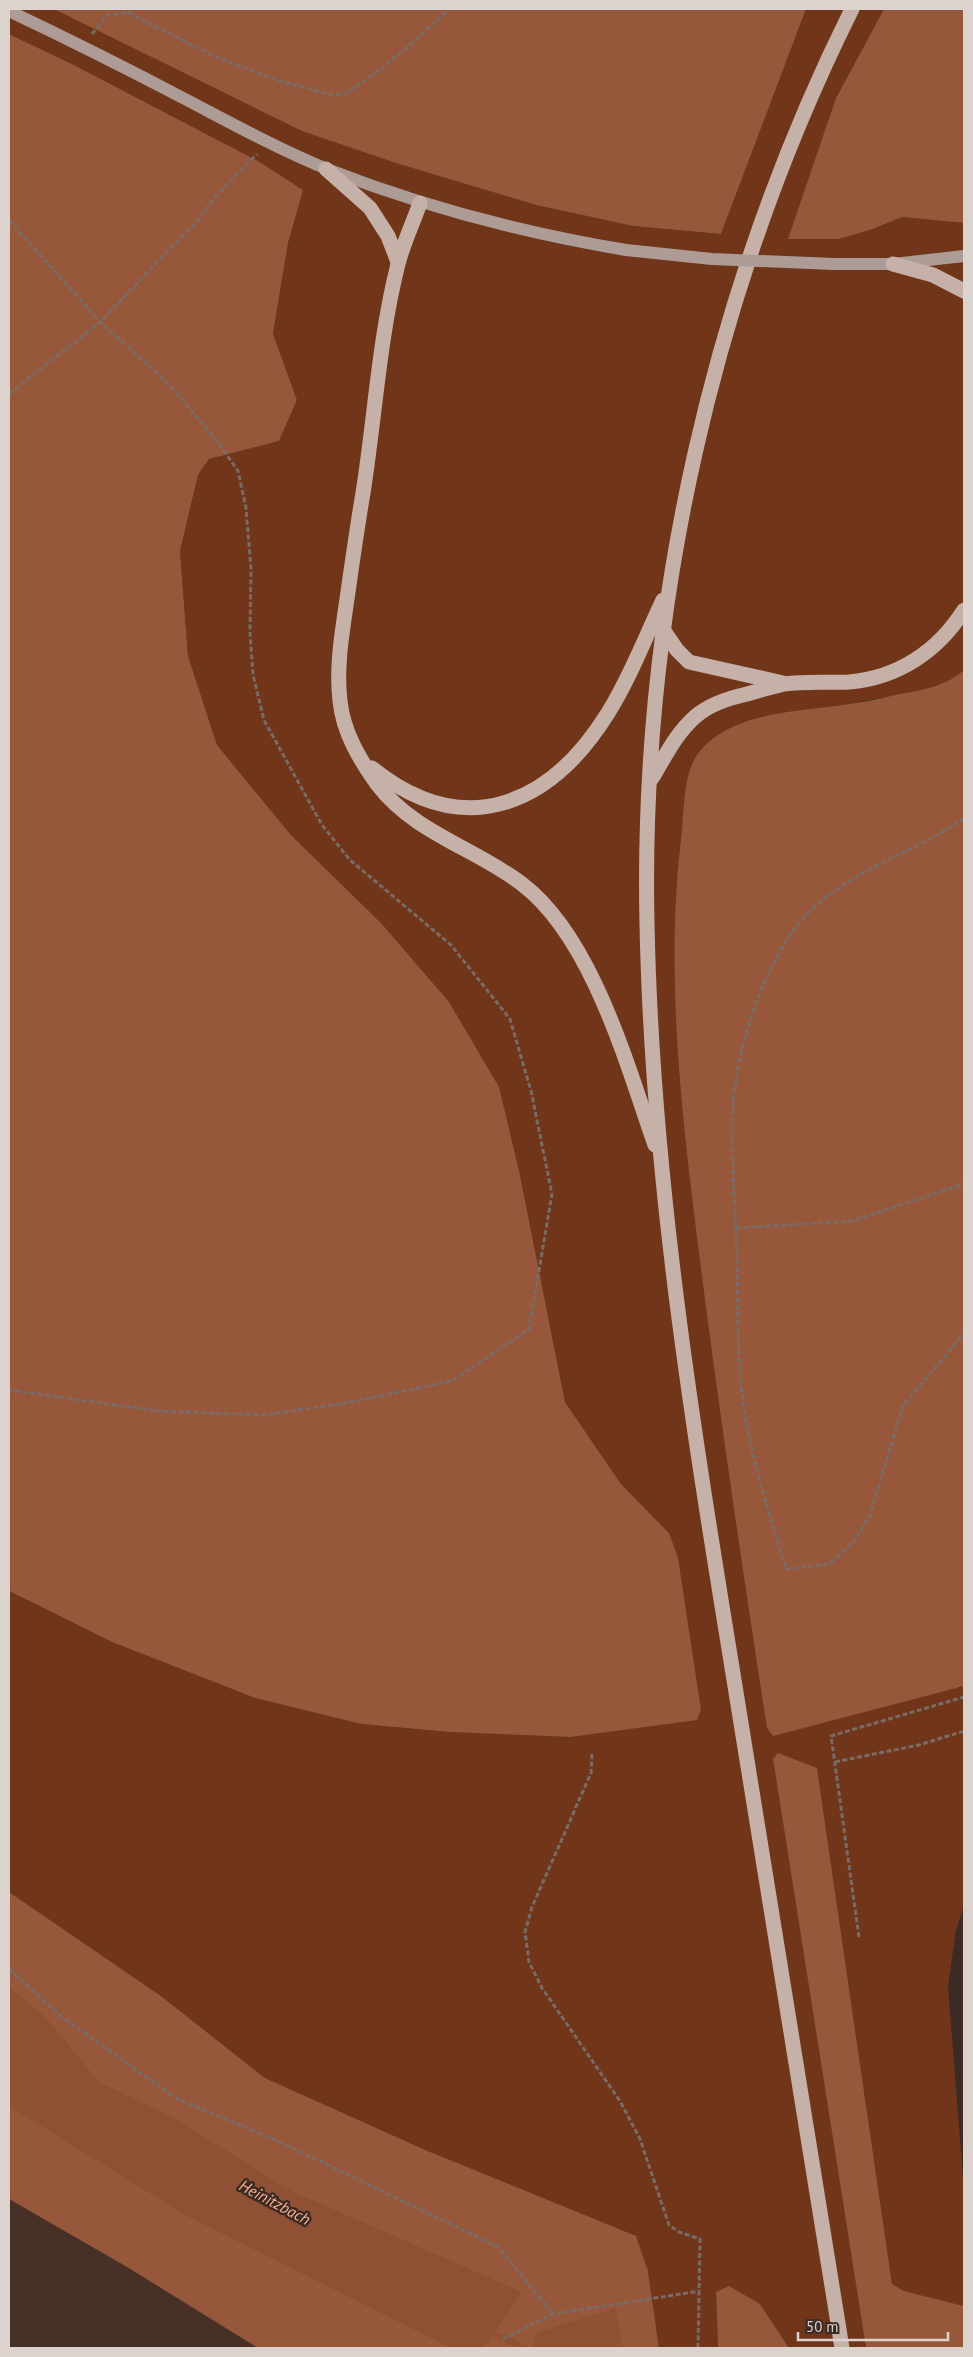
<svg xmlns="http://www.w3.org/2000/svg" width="973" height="2357" font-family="'PT Sans',sans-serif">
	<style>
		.built { fill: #473127 }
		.green { fill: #71351a }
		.forest { fill: #97573b }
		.water { fill: #905034 }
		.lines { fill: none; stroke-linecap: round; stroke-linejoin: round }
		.stream { stroke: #905034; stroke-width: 6 }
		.path { stroke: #796b65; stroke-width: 3; stroke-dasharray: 5 2.5; stroke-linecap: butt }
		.major { stroke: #ad9c95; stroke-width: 12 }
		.highway { stroke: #c6b1a9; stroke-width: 15 }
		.major-bridge { stroke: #ad9c95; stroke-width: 12 }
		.labels { text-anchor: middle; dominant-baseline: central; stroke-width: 5; stroke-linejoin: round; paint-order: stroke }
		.water-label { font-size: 16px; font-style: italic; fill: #fcb08f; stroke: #3b2b24 }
	</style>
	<rect width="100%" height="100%" fill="#3b2b24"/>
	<!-- built -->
	<path class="built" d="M9,2199L127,2267L258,2348H9Z"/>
	<!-- green -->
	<path class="green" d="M9,9H54L399,164L536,205L633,226L721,234L806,9H884L836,98L839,239L873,229L902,217L964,223V670C935,695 891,694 856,703C802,718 749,739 696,757L688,782L679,855L959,1688L964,1686V1905L956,1930L948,1987L964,2190V2306L904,2291L892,2284L817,1768L773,1759L866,2348H789L760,2304L716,2292L718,2348H659L648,2271L430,2152L265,2078L161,1996L9,1892V1591L112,1642L255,1698L361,1724L449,1732L570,1737L669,1533L621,1484L565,1402L520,1175L381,923L291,835L217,745L188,656L180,551L198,475L209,459L279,441L297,400L273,335L288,243L302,190L258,161L74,65L9,34Z"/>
	<!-- forest -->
	<g class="forest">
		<path d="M54,9H806L721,234L633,226L536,205L399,164L302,131Z"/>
		<path d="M884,9H964V223L902,217L873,229L839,239H788L836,98Z"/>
		<path d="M9,34L74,65L258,161L303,190L288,243L273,334L297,400L279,441L209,459L198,475L180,551L188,656L217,745L291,835L381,923L449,1002L499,1087L520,1175L565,1402L621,1484L669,1533L678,1558L701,1710L697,1720L570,1737L449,1732L361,1724L255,1698L112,1642L9,1591Z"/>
		<path d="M964,670V1686L773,1736L767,1728C743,1573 720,1417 700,1261C682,1118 664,974 682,830C684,807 684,774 697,755C730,709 805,712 856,703C870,701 885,697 900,694C923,690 946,686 964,670Z"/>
		<path d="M778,1753L817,1768L892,2284L904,2291L964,2306V2348H866L773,1759Z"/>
		<path d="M9,1892L161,1996L265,2078L430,2152L636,2236L648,2271L659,2348H258L127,2267L9,2199Z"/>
		<path d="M729,2286L760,2304L789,2348H718L716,2292Z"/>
	</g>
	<!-- water -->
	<g class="water">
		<path d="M9,1987L46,2018L99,2082L178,2120L287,2189L522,2292L484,2348H451L187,2216L9,2106Z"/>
		<path d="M615,2308L623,2348H533L537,2333Z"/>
	</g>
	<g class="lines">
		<!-- stream -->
		<path class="stream" d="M486,2330L525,2348"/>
		<!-- path -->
		<g class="path">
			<path d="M92,34L108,15L127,12L216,57L280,81L332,95L345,94L384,67L450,9"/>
			<path d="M9,220L100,322L156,372L183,400L220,445L238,471L246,508L251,569L250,633L253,675L264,720L322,825L350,860L451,945L510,1019L531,1091L552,1194L529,1329L452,1381L346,1403L263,1415L158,1411L9,1390"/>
			<path d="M9,394L100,322L199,219L216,196L257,154"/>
			<path d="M964,818C914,854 850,869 806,915C766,958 736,1048 733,1107C731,1155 735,1205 737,1254C738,1297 737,1341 741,1384C747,1447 768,1509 786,1569L829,1564L853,1543L870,1515L903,1406L964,1333"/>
			<path d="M736,1228L852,1221L964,1184"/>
			<path d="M592,1754L591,1773L532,1907L525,1932L529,1962L542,1988L620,2101L640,2139L669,2225L679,2232L700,2239L698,2348"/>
			<path d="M835,1762L919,1745L964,1731"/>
			<path d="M859,1937L831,1736L964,1697"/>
			<path d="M9,1969L62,2017L176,2098L278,2141L498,2247L553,2314"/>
			<path d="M503,2339L553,2314L700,2291"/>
		</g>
		<!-- major -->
		<g class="major">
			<path d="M9,11C68,39 126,68 185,99C231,123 278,149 327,169C424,207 524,233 626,250"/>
			<path d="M834,264H893L964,256"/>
		</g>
		<!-- highway -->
		<g class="highway">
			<path d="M326,169L370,208L388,236L398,262"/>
			<path d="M420,203C413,223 403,244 398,264C379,339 375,417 363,493C357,528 352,564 347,599C342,633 336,667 340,701C343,732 360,760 377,784C414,833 475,848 522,884C592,937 627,1065 655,1145"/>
			<path d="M893,264L933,275L964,291"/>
			<path d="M664,631L677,650L689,662L783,683"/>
			<path d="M372,768C464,842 550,806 608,713C630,678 645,638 663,600"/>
			<path d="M652,778C665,757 676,733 696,716C710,704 729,698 747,694C760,690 772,687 784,684C805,681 828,683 849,682C898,678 938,651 964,610"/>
			<path d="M842,2348C807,2127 772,1906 735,1686C694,1434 652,1180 647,924C640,613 713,288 852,9"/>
		</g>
		<!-- major-bridge -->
		<path class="major-bridge" d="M626,250L712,259L834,264"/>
	</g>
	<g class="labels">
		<!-- water labels -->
		<g class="water-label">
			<text transform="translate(275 2202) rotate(28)">Heinitzbach</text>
		</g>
	</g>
	<!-- border -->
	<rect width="973" height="2357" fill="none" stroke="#ddd3ce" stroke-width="20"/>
	<!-- scale -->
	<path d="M798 2332v8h150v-8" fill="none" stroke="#ddd3ce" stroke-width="2.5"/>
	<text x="806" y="2332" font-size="15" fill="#ddd3ce" stroke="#3b2b24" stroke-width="4" paint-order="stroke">50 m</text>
</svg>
